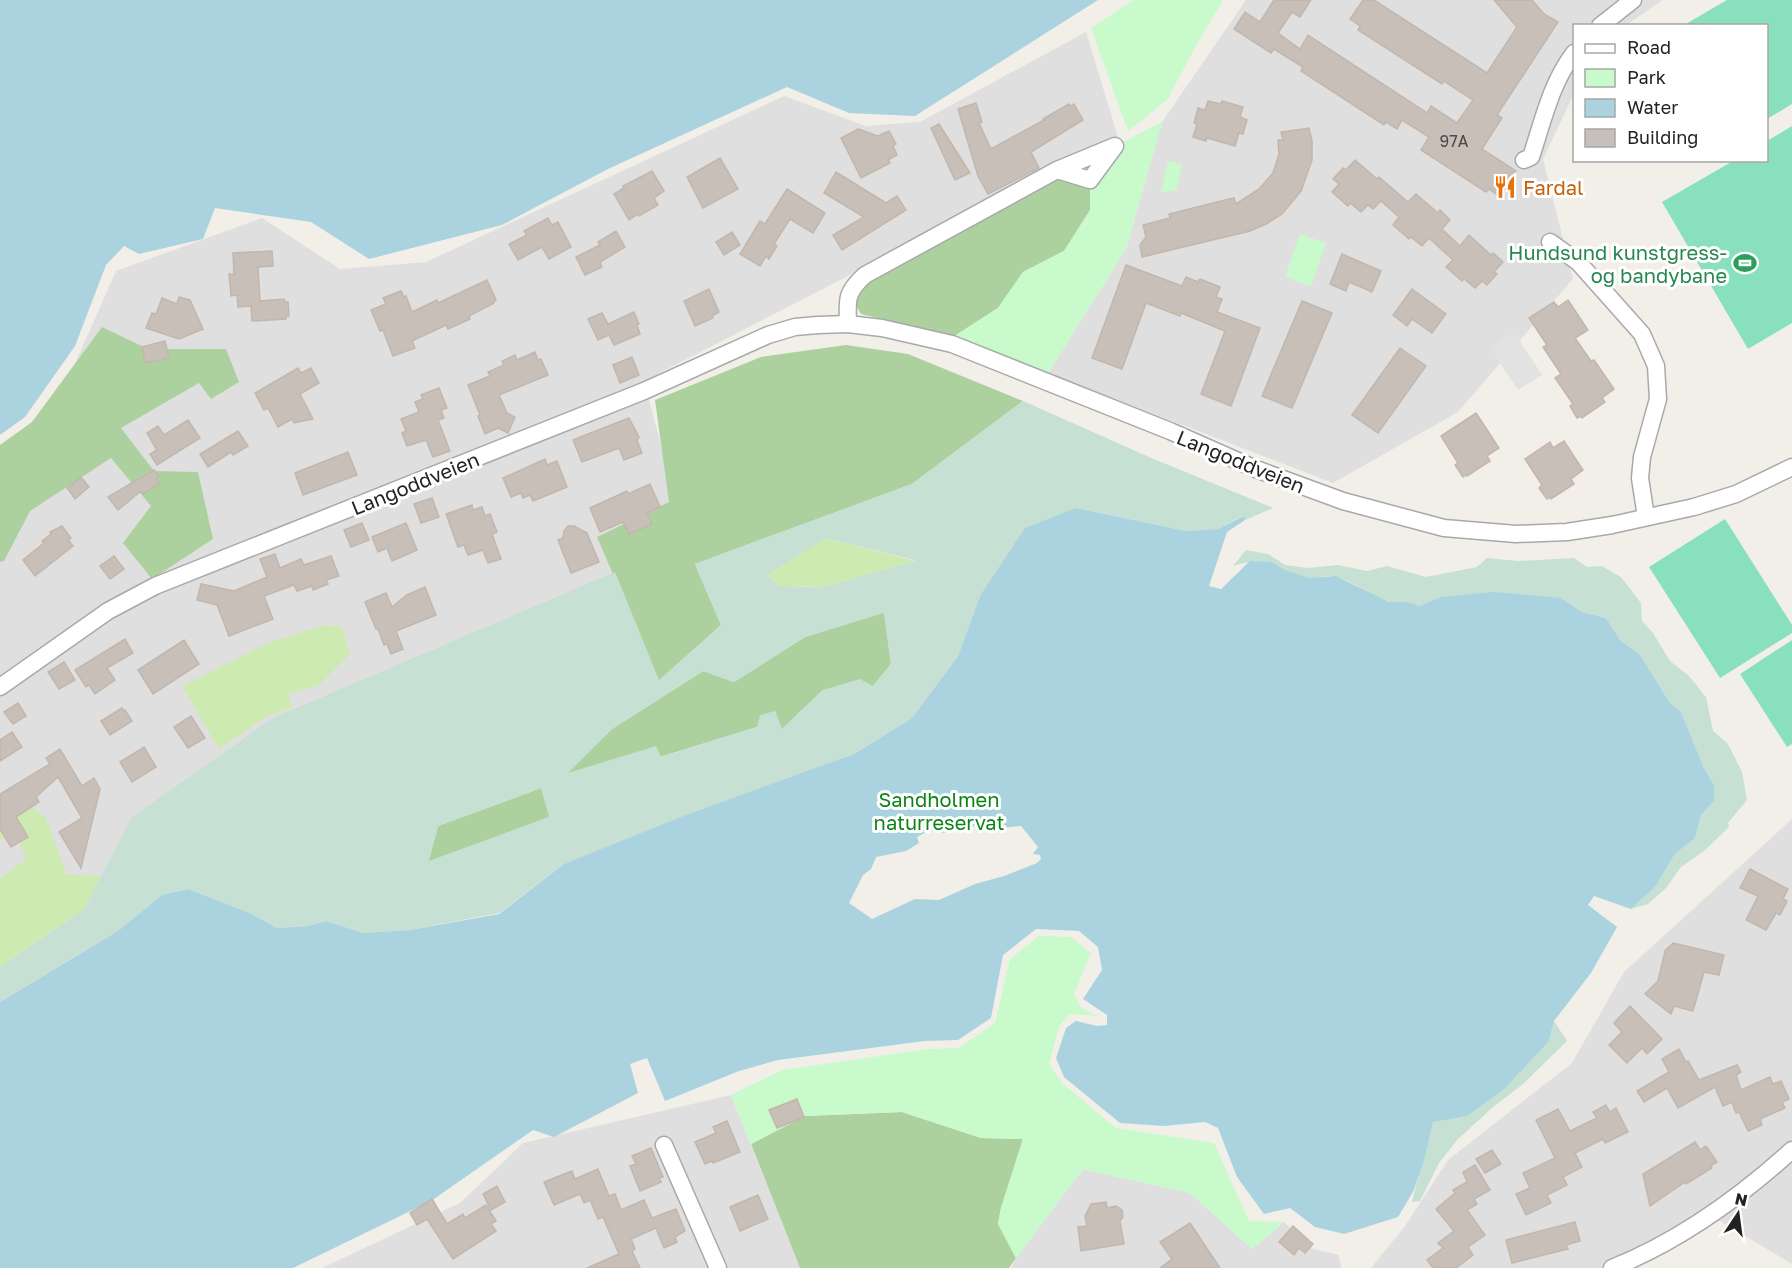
<svg xmlns="http://www.w3.org/2000/svg" width="1792" height="1268" font-family="'Golos Text',sans-serif">
	<style>
		.residential { fill: #e0dfdf }
		.grass { fill: #cdebb0 }
		.forest { fill: #add19e }
		.wetland { fill: #c6e0d4; fill-rule: evenodd }
		.park { fill: #c8facc }
		.pitch { fill: #88e0be }
		.parking { fill: #e2e2e2 }
		.water { fill: #aad3df; fill-rule: evenodd }
		.building { fill: #c7bfb8; stroke: #c4b6ab; stroke-width: 1.5 }
		.lines { fill: none; stroke-linecap: round; stroke-linejoin: round }
		.minor-casing { stroke: #a9a9a9; stroke-width: 19 }
		.minor { stroke: #fff; stroke-width: 16 }
		.labels { text-anchor: middle; dominant-baseline: central; stroke-width: 6; stroke-linejoin: round; paint-order: stroke }
		.number-label { font-size: 16px; fill: #4b4948 }
		.food-label { font-size: 20px; fill: #c56008; stroke: #fff; text-anchor: start }
		.leisure-label { font-size: 20px; fill: #27864d; stroke: #fff; text-anchor: end }
		.street-label { font-size: 20px; fill: #222; stroke: #fff }
		.park-label { font-size: 20px; fill: #0c8416; stroke: #fff }
	</style>
	<rect width="100%" height="100%" fill="#f2efe9"/>
	<!-- residential -->
	<g class="residential">
		<path d="M1246,0H1663L1626,25L1574,26V94L1543,159L1573,279L1458,412L1333,483L1048,373L1126,249L1162,122Z"/>
		<path d="M1086,32L1118,137L644,381L688,547L86,912L0,949V491L22,483L116,271L262,218L340,269L426,262L784,96L866,126L920,122Z"/>
		<path d="M1792,819V1264L1708,1214L1604,1268H1371L1405,1226L1448,1160L1572,1063L1624,972Z"/>
		<path d="M731,1095L800,1268H322L460,1203L523,1143Z"/>
		<path d="M1083,1169L1190,1193L1252,1249L1284,1222L1313,1249L1339,1255L1341,1268H1011L1016,1258Z"/>
	</g>
	<!-- grass -->
	<g class="grass">
		<path d="M826,538L916,561L822,587L780,586L766,574Z"/>
		<path d="M325,625L342,627L350,654L318,686L288,694L292,707L266,717L219,749L182,686L268,643Z"/>
		<path d="M0,796L20,797L46,818L66,874L101,876L84,909L0,967V879L26,859L17,837L0,839Z"/>
	</g>
	<!-- forest -->
	<g class="forest">
		<path d="M1057,170L1090,180V210L1064,251L1023,272L998,308L953,337L861,314L852,299L865,275Z"/>
		<path d="M102,327L148,349H226L239,382L211,399L199,383L121,428L154,471L198,472L213,539L152,579L123,543L151,506L111,458L30,511L4,561L0,562V445L32,422Z"/>
		<path d="M846,345L908,354L1023,401L912,484L695,564L721,625L659,681L597,537L669,502L655,400L761,357Z"/>
		<path d="M884,612L891,664L873,686L823,690L781,730L775,711L757,727L660,757L656,747L566,774L612,729L703,671L734,682L805,637Z"/>
		<path d="M541,788L550,817L428,862L438,826Z"/>
		<path d="M902,1112L981,1138L1023,1139L1001,1208L998,1224L1016,1258L1009,1268H800L751,1144L805,1116Z"/>
	</g>
	<!-- wetland -->
	<g class="wetland">
		<path d="M1023,401L1149,457L1273,508L1245,520L1243,516L1218,529L1186,531L1076,508L980,596L958,656L912,718L854,754L564,864L499,913L410,930L362,933L326,921L308,926L277,928L250,913L188,889L162,895L118,931L0,1002V967L84,909L132,817L273,718L615,572L659,680L721,625L695,564L912,484ZM826,538L914,560L915,561L822,587L780,586L767,575ZM884,613L891,664L873,686L860,679L823,690L782,729L775,711L760,715L757,727L661,757L656,746L568,773L612,729L703,671L734,682L805,637ZM541,788L549,817L429,861L438,826Z"/>
		<path d="M1246,550L1268,554L1285,565L1308,568L1338,565L1367,571L1387,566L1426,577L1477,567L1487,558L1518,561L1574,558L1587,567L1602,566L1621,577L1641,603L1642,621L1653,633L1670,661L1689,676L1706,697L1713,731L1728,744L1742,772L1747,800L1728,823L1729,827L1704,851L1681,867L1666,888L1648,904L1631,909L1655,887L1675,854L1695,838L1701,815L1714,801V785L1704,768L1681,712L1670,703L1640,655L1620,640L1606,618L1582,612L1561,598L1441,597L1419,606C1406,601 1398,605 1388,601C1370,595 1355,582 1337,577C1328,574 1318,579 1309,578C1275,573 1274,553 1233,566Z"/>
		<path d="M1554,1021L1567,1041L1523,1084L1492,1108L1458,1139L1439,1163L1420,1201L1412,1202L1433,1121L1467,1116L1549,1041Z"/>
	</g>
	<!-- park -->
	<g class="park">
		<path d="M1134,0H1223L1197,44L1167,100L1128,131L1091,28Z"/>
		<path d="M1162,122L1126,249L1048,373L953,337L998,308L1023,272L1064,251L1090,211V180L1115,146Z"/>
		<path d="M1168,161L1182,164L1176,190L1161,192Z"/>
		<path d="M1300,234L1326,243L1311,286L1285,277Z"/>
		<path d="M1039,936L1071,937L1091,953L1074,994L1081,1008L1098,1016L1070,1014L1059,1026L1049,1064L1062,1083L1116,1128L1214,1143L1249,1221L1284,1222L1252,1249L1190,1193L1083,1169L1016,1258L998,1224L1001,1208L1023,1139L981,1138L902,1112L805,1116L751,1144L731,1095L782,1070L928,1049L959,1048L995,1023L1010,959Z"/>
	</g>
	<!-- pitch -->
	<g class="pitch">
		<path d="M1727,0H1792V104L1767,119L1766,26L1684,25Z"/>
		<path d="M1792,126V323L1748,349L1662,202L1733,161L1766,160L1767,141Z"/>
		<path d="M1725,519L1792,625V633L1720,678L1649,567Z"/>
		<path d="M1792,640V744L1787,747L1740,674Z"/>
	</g>
	<!-- parking -->
	<path class="parking" d="M1514,332L1542,375L1518,390L1490,348Z"/>
	<!-- water -->
	<g class="water">
		<path d="M0,0H1098L915,116L849,113L787,87L608,169L502,225L369,259L311,222L215,208L203,239L139,254L124,246L106,265L75,346L25,417L0,435Z"/>
		<path d="M1076,508L1186,531L1218,529L1244,516L1245,520L1227,532L1209,586L1221,589L1250,561L1271,562L1285,570L1309,578L1336,576L1389,602H1408L1419,606L1441,597L1494,592L1561,598L1582,612L1606,618L1620,640L1640,655L1670,703L1681,712L1704,768L1714,785V801L1701,815L1695,838L1675,854L1655,887L1631,909L1594,896L1588,905L1617,927L1591,973L1554,1021L1549,1041L1504,1089L1467,1116L1433,1122L1424,1160L1414,1190L1398,1217L1344,1234L1315,1227L1290,1208L1264,1214L1237,1177L1218,1128L1205,1122L1164,1126L1120,1123L1064,1077L1056,1058L1066,1028L1076,1021L1097,1026L1107,1025V1015L1083,999L1102,970L1098,947L1079,931L1036,929L1003,955L991,1018L958,1040L925,1041L778,1060L739,1071L665,1101L647,1058L630,1064L638,1093L554,1137L533,1130L431,1201L293,1268H0V1002L118,931L162,895L188,889L250,913L277,928L308,926L326,921L363,933L410,930L499,914L564,864L681,817L854,754L912,718L958,656L980,596L1025,528ZM998,818L1004,823L1000,828L1021,826L1038,847L1033,854L1040,855L1041,859L1037,863L1004,876L975,884L939,900L915,899L872,919L849,903L863,875L871,869L876,857L906,851L919,843L917,837L930,830C945,837 955,828 969,827C975,826 982,826 989,825L984,821Z"/>
	</g>
	<!-- building -->
	<g class="building">
		<path d="M1274,0H1311L1300,17L1292,12L1278,33L1300,49L1308,35L1427,113L1431,106L1457,123L1473,100L1444,81L1442,84L1358,30L1360,26L1350,19L1363,0H1374L1487,73L1517,27L1494,0H1532L1544,14L1558,22L1497,115L1502,118L1482,149L1516,171L1500,197L1489,189L1486,192L1421,150L1429,137L1402,120L1397,129L1386,122L1384,125L1301,71L1303,67L1274,49L1271,53L1234,29L1245,12L1260,22Z"/>
		<path d="M1208,101L1221,104L1222,101L1243,107L1240,117L1247,120L1243,134L1239,133L1235,146L1207,138L1206,141L1193,137L1197,124L1194,123L1198,108L1205,110Z"/>
		<path d="M976,103L982,122L979,123L991,149L1044,120L1043,119L1069,104L1071,106L1074,104L1083,120L1031,152L1039,168L988,194L978,176L958,109Z"/>
		<path d="M939,124L970,173L955,180L931,128Z"/>
		<path d="M1309,128L1312,141V160L1301,191L1282,214L1266,224L1250,231L1142,257L1140,245L1146,237L1143,225L1170,218L1169,214L1221,201L1234,198L1236,204L1259,189L1273,173L1279,154L1278,140H1283L1281,132Z"/>
		<path d="M858,129L878,136L889,131L896,144L893,146L897,155L888,160L890,163L861,178L841,138Z"/>
		<path d="M720,158L738,189L703,208L687,177Z"/>
		<path d="M1355,160L1377,179L1379,177L1408,202L1416,194L1438,213L1440,210L1450,220L1442,229L1460,246L1469,235L1491,255L1493,253L1503,262L1494,272L1497,274L1487,285L1482,281L1475,288L1464,279L1462,281L1446,267L1453,260L1429,238L1422,246L1411,237L1409,239L1393,225L1399,217L1381,201L1373,209L1368,205L1361,212L1350,203L1348,206L1332,192L1339,184L1333,179L1343,168L1346,170Z"/>
		<path d="M652,171L664,191L654,198L658,205L639,216L638,214L629,220L614,194L624,188L623,186Z"/>
		<path d="M836,172L886,203L897,196L906,210L842,250L833,235L864,217L824,193Z"/>
		<path d="M787,189L825,213L813,233L790,219L774,244L777,246L769,259L766,256L760,266L740,254L760,221L765,224Z"/>
		<path d="M548,218L552,225L558,222L571,247L549,259L542,247L518,260L509,244L527,235L524,231Z"/>
		<path d="M616,231L625,247L600,262L602,267L585,275L576,257L600,245L598,242Z"/>
		<path d="M732,232L740,245L724,255L716,242Z"/>
		<path d="M272,251L273,266L258,267L260,301L284,299L285,302H288L289,316H286V319L252,321L251,306L238,307L237,295L231,296L229,274H234L233,253Z"/>
		<path d="M1342,254L1381,271L1372,292L1349,282L1346,291L1330,284Z"/>
		<path d="M1126,265L1182,286L1186,277L1198,282L1200,279L1220,287L1216,297L1222,299L1217,312L1260,328L1231,406L1201,394L1225,331L1181,313L1180,316L1146,303L1122,369L1092,358Z"/>
		<path d="M487,280L496,300L493,302L494,303L469,316L470,319L448,329L446,325L412,341L415,348L393,356L383,330L380,331L371,310L386,304L383,298L401,291L404,297L406,296L412,312L437,300L438,303Z"/>
		<path d="M709,289L719,312L712,316L713,318L695,326L684,301Z"/>
		<path d="M1412,289L1446,314L1432,333L1412,319L1407,326L1393,315Z"/>
		<path d="M179,297L190,300L203,329L179,339L146,328L152,313L156,314L162,298L177,304Z"/>
		<path d="M1568,300L1588,330L1575,338L1591,361L1594,360L1614,389L1602,398L1605,402L1582,418L1581,416L1577,418L1570,406L1573,404L1555,378L1561,374L1543,347L1547,345L1529,318L1554,302L1558,307Z"/>
		<path d="M1302,301L1332,313L1292,408L1262,396Z"/>
		<path d="M634,312L639,324L637,325L640,334L614,345L609,335L598,340L588,319L602,313L608,324Z"/>
		<path d="M165,341L169,358L145,363L142,347Z"/>
		<path d="M1400,348L1426,366L1378,433L1352,415Z"/>
		<path d="M535,352L538,360L541,359L548,375L499,395L507,413L515,417L508,433L498,428L485,434L478,416L480,415L468,385L490,376L488,372L504,365L502,361L515,355L517,360Z"/>
		<path d="M632,357L639,375L620,383L613,365Z"/>
		<path d="M298,368L301,373L311,368L319,383L300,394L313,419L294,423L292,419L278,427L268,408L264,410L255,393Z"/>
		<path d="M439,388L447,408L441,410L444,418L438,420L450,451L433,457L426,440L407,446L402,433L406,431L401,419L419,412L415,402L423,399L421,395Z"/>
		<path d="M1476,413L1499,448L1487,456L1490,461L1467,476L1466,475L1463,477L1455,465L1458,463L1441,436Z"/>
		<path d="M629,418L639,437L637,440L642,453L624,460L619,448L582,462L573,440Z"/>
		<path d="M188,420L200,438L157,465L150,454L157,450L147,433L158,426L164,435Z"/>
		<path d="M238,431L248,446L233,455L231,452L208,467L200,454Z"/>
		<path d="M1564,441L1583,470L1571,479L1574,484L1551,499L1550,497L1547,499L1539,488L1542,485L1525,459L1550,442L1553,448Z"/>
		<path d="M348,452L357,475L303,495L295,473Z"/>
		<path d="M545,459L547,465L557,461L567,487L533,501L530,495L523,498L521,493L511,497L503,478Z"/>
		<path d="M154,470L159,476L156,478L159,484L143,494L141,491L118,510L108,497Z"/>
		<path d="M81,477L89,487L75,499L67,488Z"/>
		<path d="M650,484L660,507L647,513L652,524L629,534L623,522L600,532L590,508L627,491L628,494Z"/>
		<path d="M432,498L439,517L421,523L414,504Z"/>
		<path d="M472,505L473,510L482,507L485,516L490,514L497,532L492,534L501,559L488,563L483,550L468,555L464,545L458,547L446,514Z"/>
		<path d="M362,523L369,540L351,547L344,530Z"/>
		<path d="M406,523L417,550L392,561L387,548L378,552L372,537Z"/>
		<path d="M62,526L71,538L68,540L73,546L35,576L23,560L44,543L42,541L51,534L50,532Z"/>
		<path d="M568,526H574L587,533L599,562L571,573L558,540L563,538L564,531Z"/>
		<path d="M275,554L280,568L301,559L304,565L331,556L339,576L326,580L328,584L313,590L312,586L297,591L294,585L264,596L273,619L229,636L217,605L197,600L201,584L234,591L267,577L260,559Z"/>
		<path d="M114,556L124,569L110,579L100,566Z"/>
		<path d="M425,587L436,615L396,631L403,649L391,654L387,644L384,645L378,629H376L365,602L386,593L392,607L407,595Z"/>
		<path d="M125,639L133,653L107,668L115,680L95,694L89,685L86,687L75,670Z"/>
		<path d="M184,640L199,664L153,694L138,670Z"/>
		<path d="M64,662L75,680L59,689L48,672Z"/>
		<path d="M18,703L26,716L13,724L4,712Z"/>
		<path d="M122,708L123,711L125,710L132,721L110,735L101,721Z"/>
		<path d="M191,716L205,738L188,748L174,727Z"/>
		<path d="M12,732L22,747L0,761V740Z"/>
		<path d="M144,747L156,767L132,782L120,762Z"/>
		<path d="M60,749L82,786L94,778L100,789L81,868L59,832L82,818L58,777L36,797L39,802L16,817L28,837L11,847L0,829V794L50,764L46,758Z"/>
		<path d="M1750,869L1788,889L1783,899L1787,901L1780,915L1776,913L1766,930L1746,920L1758,896L1740,888Z"/>
		<path d="M1673,943L1724,955L1719,975L1704,972L1693,1011L1674,1006L1671,1014L1645,994L1658,981L1665,951Z"/>
		<path d="M1630,1006L1662,1039L1647,1054L1642,1048L1627,1063L1609,1045L1622,1032L1614,1023Z"/>
		<path d="M1679,1049L1686,1062L1688,1061L1699,1080L1737,1065L1741,1072L1736,1075L1741,1090L1770,1077L1773,1084L1781,1081L1789,1099L1782,1102L1785,1108L1760,1119L1762,1125L1748,1131L1739,1112L1736,1113L1732,1102L1723,1106L1715,1087L1678,1108L1667,1088L1644,1102L1637,1091L1669,1072L1662,1059Z"/>
		<path d="M797,1099L804,1117L777,1128L769,1110Z"/>
		<path d="M1606,1105L1610,1112L1616,1108L1628,1132L1605,1143L1603,1139L1575,1153L1582,1167L1563,1177L1567,1185L1547,1195L1551,1203L1526,1215L1516,1194L1530,1188L1523,1173L1555,1158L1536,1120L1558,1109L1570,1131L1597,1118L1593,1112Z"/>
		<path d="M727,1121L740,1152L713,1163L712,1161L705,1164L695,1142L716,1133L713,1127Z"/>
		<path d="M1695,1142L1700,1150L1706,1146L1717,1162L1711,1166L1712,1168L1686,1184L1685,1182L1650,1206L1643,1174Z"/>
		<path d="M651,1148L663,1177L659,1178L661,1182L640,1191L630,1166L636,1164L632,1156Z"/>
		<path d="M1492,1150L1501,1164L1485,1173L1476,1159Z"/>
		<path d="M1475,1165L1490,1190L1474,1199L1477,1204L1467,1210L1485,1235L1468,1247L1473,1255L1456,1268H1433L1427,1260L1443,1248L1438,1243L1454,1231L1436,1209L1455,1193L1453,1190L1467,1182L1463,1172Z"/>
		<path d="M598,1169L609,1196L615,1194L621,1210L644,1200L652,1218L676,1209L685,1231L675,1237L677,1242L664,1248L656,1228L631,1239L635,1249L632,1251L640,1268H587L619,1254L603,1217L598,1219L590,1200L584,1203L580,1194L554,1205L544,1182L572,1171L575,1179Z"/>
		<path d="M497,1186L505,1202L491,1210L483,1194Z"/>
		<path d="M758,1195L768,1219L740,1231L730,1207Z"/>
		<path d="M432,1199L447,1224L463,1214L465,1218L486,1205L496,1221L491,1224L496,1231L453,1259L427,1219L417,1225L410,1213Z"/>
		<path d="M1106,1202L1107,1208L1116,1206L1122,1210L1123,1217L1120,1221L1124,1244L1081,1251L1078,1227L1087,1226L1085,1216L1091,1204Z"/>
		<path d="M1575,1222L1580,1241L1566,1245L1568,1249L1512,1263L1506,1240Z"/>
		<path d="M1190,1223L1220,1268H1160L1172,1259L1160,1242Z"/>
		<path d="M1293,1226L1313,1244L1305,1253L1299,1248L1294,1255L1279,1242Z"/>
	</g>
	<g class="lines">
		<!-- minor casing -->
		<g class="minor-casing">
			<g id="minor">
				<path d="M1600,26L1633,0"/>
				<path d="M1524,160L1531,157C1543,121 1551,83 1574,53"/>
				<path d="M1550,242L1578,262L1642,334L1656,366L1658,399L1642,457L1640,478L1646,517"/>
				<path d="M848,324C847,299 846,292 865,275L1057,170L1115,146L1090,180L1057,170"/>
				<path d="M0,687L108,611L155,586L644,391L768,335L795,327L818,325L848,324L882,328L952,344L1170,431L1256,469L1343,501L1444,528L1516,534L1567,532L1612,525L1694,507L1736,494L1792,467"/>
				<path d="M664,1145L718,1268"/>
				<path d="M1612,1268C1680,1241 1739,1198 1792,1150"/>
			</g>
		</g>
		<!-- minor -->
		<use href="#minor" class="minor"/>
	</g>
	<!-- icons -->
	<defs>
		<g id="restaurant-bare" transform="scale(1.8)"><path d="M-5-6h1v4h1v-4h1v4h1v-4h1v5L-1.5 .5V6h-2V.5L-5-1ZM5-6V6H3V1.5H1.5Q1.5-4 5-6Z" fill="#e8710a" stroke="#fff" stroke-width="2.5" paint-order="stroke"/></g>
		<g id="stadium-bare" transform="scale(1.8)"><path d="M0-5a6.5 5 0 1 0 0 10a6.5 5 0 1 0 0-10ZM-3.5-1.8h7v3.6h-7Z" fill="#2e9e5b" stroke="#fff" stroke-width="2.5" paint-order="stroke"/></g>
	</defs>
	<g fill-rule="evenodd">
		<use href="#restaurant-bare" x="1505" y="187"/>
		<use href="#stadium-bare" x="1745" y="263"/>
	</g>
	<g class="labels">
		<!-- number labels -->
		<g class="number-label">
			<text x="1454" y="141">97A</text>
		</g>
		<!-- food labels -->
		<g class="food-label">
			<text x="1523" y="187">Fardal</text>
		</g>
		<!-- leisure labels -->
		<g class="leisure-label">
			<text x="1727" y="252">Hundsund kunstgress-<tspan x="1727" dy="23">og bandybane</tspan></text>
		</g>
		<!-- street labels -->
		<g class="street-label">
			<text transform="translate(1241 461) rotate(22)">Langoddveien</text>
			<text transform="translate(415 483) rotate(-22)">Langoddveien</text>
		</g>
		<!-- park labels -->
		<g class="park-label">
			<text x="939" y="799">Sandholmen<tspan x="939" dy="23">naturreservat</tspan></text>
		</g>
	</g>
	<!-- legend -->
	<rect x="1573" y="24" width="195" height="138" fill="#ffffff" stroke="#a7a7a7" stroke-width="1.5"/>
	<rect x="1585" y="44" width="30" height="9" fill="#ffffff" stroke="#a7a7a7" stroke-width="1.5"/>
	<text x="1627" y="54" font-size="18" fill="#222222">Road</text>
	<rect x="1585" y="69" width="30" height="18" fill="#c8facc" stroke="#a7a7a7" stroke-width="1.5"/>
	<text x="1627" y="84" font-size="18" fill="#222222">Park</text>
	<rect x="1585" y="99" width="30" height="18" fill="#aad3df" stroke="#a7a7a7" stroke-width="1.5"/>
	<text x="1627" y="114" font-size="18" fill="#222222">Water</text>
	<rect x="1585" y="129" width="30" height="18" fill="#c7bfb8" stroke="#a7a7a7" stroke-width="1.5"/>
	<text x="1627" y="144" font-size="18" fill="#222222">Building</text>
	<!-- north arrow -->
	<g transform="translate(1738 1214) rotate(13)" stroke="#ffffff" stroke-width="4.5" paint-order="stroke">
	<path d="M0-4.5L10 22L0 15L-10 22Z" fill="#222222"/>
	<text y="-9" font-size="16" font-weight="bold" text-anchor="middle" fill="#222222">N</text>
	</g>
</svg>
